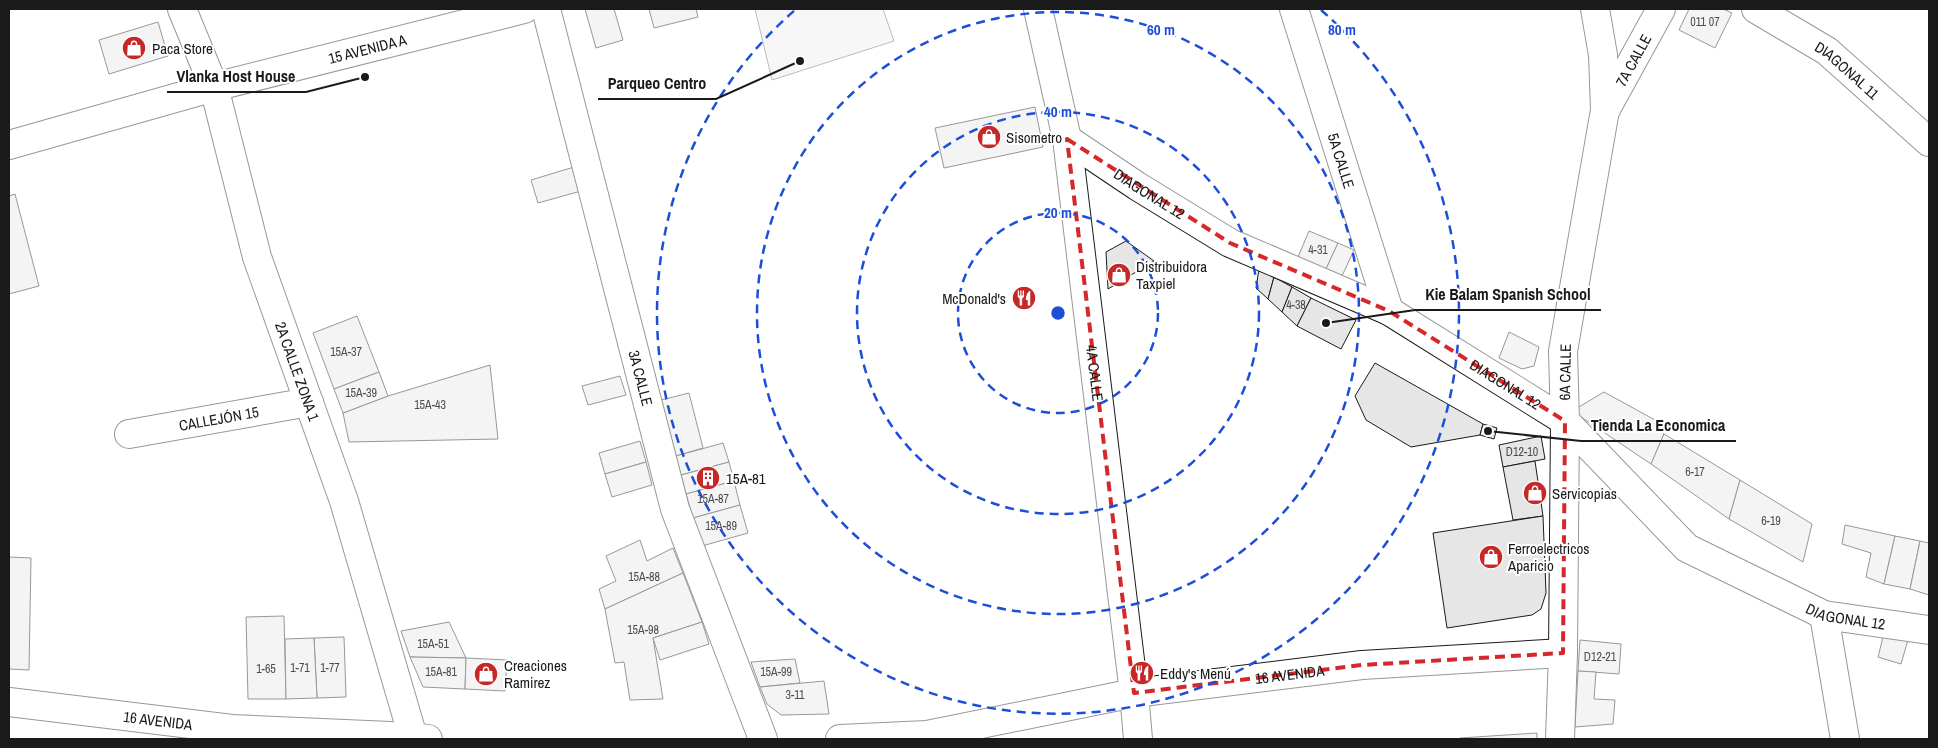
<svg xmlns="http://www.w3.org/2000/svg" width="1938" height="748" font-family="'Archivo Narrow',sans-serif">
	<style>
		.parking { fill: #ededed; stroke: #6a6a6a }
		.building { fill: #e6e6e6; stroke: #1a1a1a }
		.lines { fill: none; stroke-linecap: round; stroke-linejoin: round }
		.minor-casing { stroke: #1a1a1a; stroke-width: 30 }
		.major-casing { stroke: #1a1a1a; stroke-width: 30 }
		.minor { stroke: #fff; stroke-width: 28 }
		.major { stroke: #fff; stroke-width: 28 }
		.marked { fill: none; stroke: #d62828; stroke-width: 4; stroke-dasharray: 10 6; stroke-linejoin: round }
		.ring { fill: none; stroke: #1d4ed8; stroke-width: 2.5; stroke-dasharray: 9 6 }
		.labels { text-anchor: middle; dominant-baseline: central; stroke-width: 4; stroke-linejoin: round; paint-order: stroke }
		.number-label { font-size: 12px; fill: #4d4d4d }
		.poi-label { font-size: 15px; fill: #1a1a1a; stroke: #fff; text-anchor: start }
		.street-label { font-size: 15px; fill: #1a1a1a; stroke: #fff }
		.centre { fill: #1d4ed8; stroke: #fff; stroke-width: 2.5 }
		.ring-label { font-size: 15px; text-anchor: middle; font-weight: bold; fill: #1d4ed8; stroke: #fff; stroke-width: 4; stroke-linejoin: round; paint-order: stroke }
		.leader { fill: none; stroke: #1a1a1a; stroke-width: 2 }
		.callout-dot { fill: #1a1a1a; stroke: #fff; stroke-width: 2 }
		.callout-label { font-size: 16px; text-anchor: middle; font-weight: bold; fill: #1a1a1a; stroke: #fff; stroke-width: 4; stroke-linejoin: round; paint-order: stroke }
	</style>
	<rect width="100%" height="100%" fill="#fff"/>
	<!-- parking -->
	<path class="parking" d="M755,9H883L894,41L772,80Z"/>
	<!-- building -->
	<g class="building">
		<path d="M585,9H614L623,40L596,48Z"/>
		<path d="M649,9H696L698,17L654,28Z"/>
		<path d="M1689,9H1723L1732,13L1715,48L1679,30Z"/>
		<path d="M158,22L168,56L109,74L99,40Z"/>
		<path d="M1035,107L1043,147L944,168L935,128Z"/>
		<path d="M574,167L581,191L538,203L531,180Z"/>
		<path d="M15,194L39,286L9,294V196Z"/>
		<path d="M1309,231L1338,243L1326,269L1298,257Z"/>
		<path d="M1126,241L1154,261L1108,289L1106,252Z"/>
		<path d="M1338,243L1354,250L1342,276L1326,269Z"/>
		<path d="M1259,269L1274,277L1268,299L1256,288Z"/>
		<path d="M1274,277L1292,287L1282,312L1268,299Z"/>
		<path d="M1292,287L1311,298L1297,326L1282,312Z"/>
		<path d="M1311,298L1356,320L1341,349L1297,326Z"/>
		<path d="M357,316L379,372L334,389L313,333Z"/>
		<path d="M1509,332L1539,347L1534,366L1522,369L1499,358Z"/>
		<path d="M1375,363L1483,424L1480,435L1411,447L1366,420L1355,396Z"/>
		<path d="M490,365L498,439L349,442L343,413L388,396Z"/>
		<path d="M379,372L388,396L343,413L334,389Z"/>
		<path d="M620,376L626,395L588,405L582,386Z"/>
		<path d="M1604,392L1655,420L1664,434L1651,464L1572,411Z"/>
		<path d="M689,393L703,448L676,456L661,400Z"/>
		<path d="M1483,424L1497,428L1494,439L1480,435Z"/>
		<path d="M1664,434L1740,480L1729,519L1651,464Z"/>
		<path d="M1541,436L1545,459L1503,467L1499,445Z"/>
		<path d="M640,441L646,462L605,474L599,453Z"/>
		<path d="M723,443L729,462L681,475L676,456Z"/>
		<path d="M1535,461L1543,516L1513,520L1503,467Z"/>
		<path d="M646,462L652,485L612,497L605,474Z"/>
		<path d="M729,462L734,481L686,494L681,475Z"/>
		<path d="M1740,480L1812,524L1803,562L1729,519Z"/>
		<path d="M734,481L740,505L693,518L686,494Z"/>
		<path d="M740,505L748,533L702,546L693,518Z"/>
		<path d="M1543,516L1546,593L1541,609L1532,615L1447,628L1433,533Z"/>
		<path d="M1845,525L1895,536L1884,584L1866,577L1871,553L1842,544Z"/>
		<path d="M1895,536L1920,541L1910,589L1884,584Z"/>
		<path d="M640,540L647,561L673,548L683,573L605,609L599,589L616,581L606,556Z"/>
		<path d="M1920,541L1929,543V595L1910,589Z"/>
		<path d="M9,557L31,558L29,670L9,669Z"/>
		<path d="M683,573L702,622L653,638L663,699L630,700L624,662L615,663L605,609Z"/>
		<path d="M284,616L286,699H248L246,617Z"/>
		<path d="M449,622L466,658L410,657L401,631Z"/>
		<path d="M702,622L709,644L660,660L653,638Z"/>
		<path d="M1884,633L1908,640L1901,664L1878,657Z"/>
		<path d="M344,637L346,697L317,698L314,638Z"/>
		<path d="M314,638L317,698L286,699L285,639Z"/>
		<path d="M1580,640L1621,644L1619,674L1578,671Z"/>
		<path d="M410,657L466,658L465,689L423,687Z"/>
		<path d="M466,658L507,660L505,691L465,689Z"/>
		<path d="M795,659L800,683L760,687L751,662Z"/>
		<path d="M1578,671L1596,672L1594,699L1615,700L1613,724L1575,727Z"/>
		<path d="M824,681L829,714L781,715L767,704L760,687Z"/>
		<path d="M1537,733V739H1460V738Z"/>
	</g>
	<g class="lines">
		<!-- minor casing -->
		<g class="minor-casing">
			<g id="minor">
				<path id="s1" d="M182,9L214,87L257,257L344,501L413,737"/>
				<path id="s2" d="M546,9L675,509L763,739"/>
				<path id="s3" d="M1294,9L1389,311"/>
				<path id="s4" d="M1756,9L1827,51L1929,142"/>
				<path id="s5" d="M1606,109L1661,9"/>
				<path id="s6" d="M9,145L214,87L524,9"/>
				<path id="s7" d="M129,434L309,402"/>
				<path d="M1824,615L1845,739"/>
				<path id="s8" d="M9,702L232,729L413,737L428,739"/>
				<path id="s9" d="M840,739L927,735L1134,693L1362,665L1563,653"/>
				<path d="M1560,739L1563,653L1565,421L1563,351L1605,110L1603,55L1595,9"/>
			</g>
		</g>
		<!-- major casing -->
		<g class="major-casing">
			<g id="major">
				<path id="s10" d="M1038,9L1067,139L1134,693L1138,739"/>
				<path id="s11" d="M1067,139L1137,186L1230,243L1389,311L1565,421L1687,548L1824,615L1929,630"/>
			</g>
		</g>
		<!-- minor -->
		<use href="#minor" class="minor"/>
		<!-- major -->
		<use href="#major" class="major"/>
	</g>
	<!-- marked area -->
	<path d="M0 0H1938V748H0ZM1067,139L1230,243L1389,311L1565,421L1563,653L1362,665L1134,693Z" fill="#fff" fill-opacity=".55" fill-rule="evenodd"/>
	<path class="marked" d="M1067,139L1230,243L1389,311L1565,421L1563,653L1362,665L1134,693Z"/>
	<!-- distance rings -->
	<g class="ring">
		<circle cx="1058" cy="313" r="100"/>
		<circle cx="1058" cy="313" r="201"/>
		<circle cx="1058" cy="313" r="301"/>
		<path d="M1321 10A401 401 0 1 1 795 10"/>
	</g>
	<!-- icons -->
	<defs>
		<g id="shop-disc" transform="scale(1.25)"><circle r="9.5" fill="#c62828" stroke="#fff"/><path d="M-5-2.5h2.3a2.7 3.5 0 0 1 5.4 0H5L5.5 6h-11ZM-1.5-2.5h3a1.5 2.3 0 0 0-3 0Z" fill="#fff"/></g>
		<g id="restaurant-disc" transform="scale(1.25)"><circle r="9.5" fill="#c62828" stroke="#fff"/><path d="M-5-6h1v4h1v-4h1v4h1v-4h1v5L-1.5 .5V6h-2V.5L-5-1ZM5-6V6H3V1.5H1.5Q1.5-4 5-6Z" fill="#fff"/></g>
		<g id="building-disc" transform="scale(1.25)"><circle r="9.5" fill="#c62828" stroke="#fff"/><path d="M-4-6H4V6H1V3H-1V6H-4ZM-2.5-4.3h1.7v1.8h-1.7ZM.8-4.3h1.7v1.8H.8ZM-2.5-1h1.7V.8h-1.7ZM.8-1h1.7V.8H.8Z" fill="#fff"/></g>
	</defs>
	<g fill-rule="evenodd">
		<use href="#shop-disc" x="134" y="48"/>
		<use href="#shop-disc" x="989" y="137"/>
		<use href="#shop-disc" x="1119" y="275"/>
		<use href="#restaurant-disc" x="1024" y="298"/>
		<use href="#building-disc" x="708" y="478"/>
		<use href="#shop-disc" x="1535" y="493"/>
		<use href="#shop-disc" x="1491" y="557"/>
		<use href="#restaurant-disc" x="1142" y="673"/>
		<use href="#shop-disc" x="486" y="674"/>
	</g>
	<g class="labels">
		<!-- number labels -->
		<g class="number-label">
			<text x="1705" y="22">011 07</text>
			<text x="1318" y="250">4-31</text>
			<text x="1296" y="305">4-38</text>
			<text x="346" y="352">15A-37</text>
			<text x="361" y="393">15A-39</text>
			<text x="430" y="405">15A-43</text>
			<text x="1522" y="452">D12-10</text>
			<text x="1695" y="472">6-17</text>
			<text x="713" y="499">15A-87</text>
			<text x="1771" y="521">6-19</text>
			<text x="721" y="526">15A-89</text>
			<text x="644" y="577">15A-88</text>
			<text x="643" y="630">15A-98</text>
			<text x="433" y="644">15A-51</text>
			<text x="1600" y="657">D12-21</text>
			<text x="300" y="668">1-71</text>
			<text x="330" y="668">1-77</text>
			<text x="266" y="669">1-65</text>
			<text x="441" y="672">15A-81</text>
			<text x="776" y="672">15A-99</text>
			<text x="795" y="695">3-11</text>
		</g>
		<!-- poi labels -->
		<g class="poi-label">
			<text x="152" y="48">Paca Store</text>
			<text x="1006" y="137">Sisometro</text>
			<text x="1136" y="266">Distribuidora<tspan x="1136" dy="17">Taxpiel</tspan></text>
			<text x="1006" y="298" text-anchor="end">McDonald's</text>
			<text x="726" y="478">15A-81</text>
			<text x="1552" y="493">Servicopias</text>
			<text x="1508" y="548">Ferroelectricos<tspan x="1508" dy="17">Aparicio</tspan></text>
			<text x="504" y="665">Creaciones<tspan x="504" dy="17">Ramirez</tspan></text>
			<text x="1160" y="673">Eddy's Menú</text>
		</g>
		<!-- street labels -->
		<g class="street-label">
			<text stroke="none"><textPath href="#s6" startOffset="371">15 AVENIDA A</textPath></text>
			<text stroke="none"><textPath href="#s5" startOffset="56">7A CALLE</textPath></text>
			<text stroke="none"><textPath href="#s4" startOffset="110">DIAGONAL 11</textPath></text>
			<text stroke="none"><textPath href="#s3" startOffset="159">5A CALLE</textPath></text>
			<text stroke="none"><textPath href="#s11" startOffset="99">DIAGONAL 12</textPath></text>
			<text stroke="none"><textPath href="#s1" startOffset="381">2A CALLE ZONA 1</textPath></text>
			<text transform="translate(1565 372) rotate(-89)">6A CALLE</text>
			<text stroke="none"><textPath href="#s10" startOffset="369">4A CALLE</textPath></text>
			<text stroke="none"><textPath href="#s2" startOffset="381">3A CALLE</textPath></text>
			<text stroke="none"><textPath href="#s11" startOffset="504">DIAGONAL 12</textPath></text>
			<text stroke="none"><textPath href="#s7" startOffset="91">CALLEJÓN 15</textPath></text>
			<text stroke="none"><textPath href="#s11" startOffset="924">DIAGONAL 12</textPath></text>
			<text stroke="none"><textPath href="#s9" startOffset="455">16 AVENIDA</textPath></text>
			<text stroke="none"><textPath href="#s8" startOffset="150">16 AVENIDA</textPath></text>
		</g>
	</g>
	<circle cx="1058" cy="313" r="8" class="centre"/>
	<g class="ring-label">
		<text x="1342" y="35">80 m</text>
		<text x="1161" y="35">60 m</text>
		<text x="1058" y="117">40 m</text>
		<text x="1058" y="218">20 m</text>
	</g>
	<!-- callouts -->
	<path class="leader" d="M365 77L306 92H167M800 61L716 99H598M1326 323L1415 310H1601M1488 431L1581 441H1736"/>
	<g class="callout-dot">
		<circle cx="365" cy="77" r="5"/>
		<circle cx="800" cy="61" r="5"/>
		<circle cx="1326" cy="323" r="5"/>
		<circle cx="1488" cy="431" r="5"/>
	</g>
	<g class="callout-label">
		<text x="236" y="82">Vlanka Host House</text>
		<text x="657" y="89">Parqueo Centro</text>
		<text x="1508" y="300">Kie Balam Spanish School</text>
		<text x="1658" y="431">Tienda La Economica</text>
	</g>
	<!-- border -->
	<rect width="1938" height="748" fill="none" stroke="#1a1a1a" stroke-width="20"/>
</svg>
